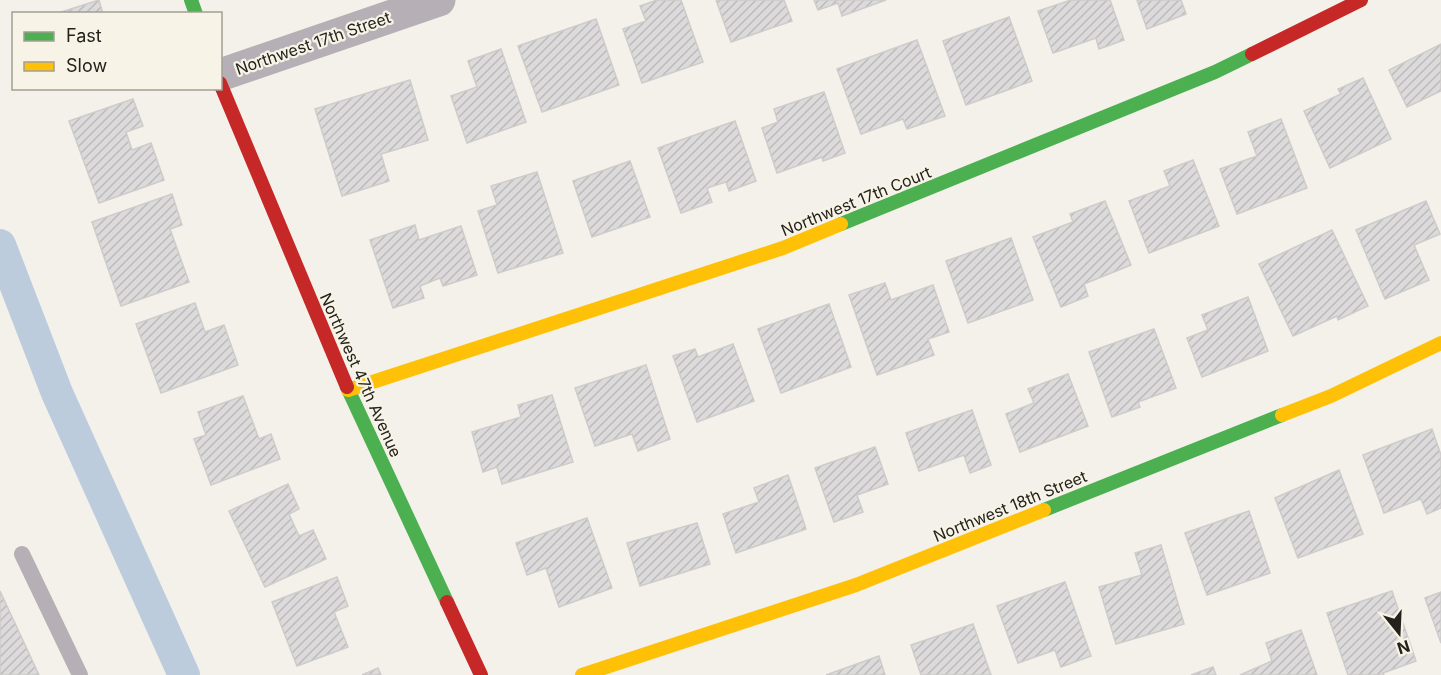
<svg xmlns="http://www.w3.org/2000/svg" width="1441" height="675" font-family="Inter,sans-serif">
	<style>
		.lines { fill: none; stroke-linecap: round; stroke-linejoin: round }
		.canal { stroke: #bdccdd; stroke-width: 32 }
		.building { fill: url(#building-hatch); stroke: #cecccb; stroke-width: 1.5 }
		.lane { stroke: #b6b0b6; stroke-width: 16 }
		.street { stroke: #b6b0b6; stroke-width: 33 }
		.fast { stroke: #4caf50; stroke-width: 14 }
		.slow { stroke: #ffc107; stroke-width: 14 }
		.jam { stroke: #c62828; stroke-width: 14 }
		.labels { text-anchor: middle; dominant-baseline: central; stroke-width: 4.5; stroke-linejoin: round; paint-order: stroke }
		.street-label { font-size: 16px; fill: #23221d; stroke: #f7f3e6 }
	</style>
	<defs>
		<pattern id="building-hatch" width="6" height="6" patternUnits="userSpaceOnUse" patternTransform="scale(1.5)"><rect width="6" height="6" fill="#dcdada"/><path d="M-1 1l2-2M0 6l6-6M5 7l2-2" fill="none" stroke="#bcbbbb"/></pattern>
	</defs>
	<rect width="100%" height="100%" fill="#f3f1ea"/>
	<g class="lines">
		<!-- canal -->
		<path class="canal" d="M0,245L57,393L184,675"/>
	</g>
	<!-- building -->
	<g class="building">
		<path d="M99,0L103,14H55Z"/>
		<path d="M657,0H681L703,62L642,83L623,29L646,21L640,6Z"/>
		<path d="M716,0H784L792,21L731,42Z"/>
		<path d="M814,0H886L842,16L838,3L818,10Z"/>
		<path d="M1071,0H1110L1124,40L1099,49L1096,38L1053,53L1038,11Z"/>
		<path d="M1137,0H1181L1186,14L1147,29Z"/>
		<path d="M1009,17L1032,81L966,105L943,41Z"/>
		<path d="M596,19L619,85L542,112L518,46Z"/>
		<path d="M917,40L945,116L907,129L903,119L861,134L837,69Z"/>
		<path d="M1441,44V91L1407,107L1389,70Z"/>
		<path d="M501,49L526,122L467,143L451,96L477,87L468,61Z"/>
		<path d="M1363,78L1391,139L1330,168L1304,111L1341,94L1338,89Z"/>
		<path d="M410,80L428,140L381,154L389,181L342,196L315,109Z"/>
		<path d="M824,92L845,153L823,161L822,157L777,173L762,128L778,122L774,109Z"/>
		<path d="M133,99L143,126L126,132L132,150L151,143L164,180L99,203L69,121Z"/>
		<path d="M1281,119L1307,188L1237,214L1220,169L1257,156L1248,132Z"/>
		<path d="M735,121L756,181L729,191L726,182L707,188L712,202L681,213L658,148Z"/>
		<path d="M1193,160L1219,226L1149,253L1129,201L1170,186L1164,171Z"/>
		<path d="M630,161L650,217L592,237L573,181Z"/>
		<path d="M537,172L563,253L498,273L478,211L497,205L491,186Z"/>
		<path d="M172,194L182,225L170,229L189,282L121,306L92,222Z"/>
		<path d="M1105,201L1131,265L1084,284L1088,296L1061,307L1033,237L1073,222L1070,214Z"/>
		<path d="M1426,201L1440,234L1414,245L1429,280L1385,299L1356,230Z"/>
		<path d="M415,225L419,240L461,226L477,275L443,286L440,278L420,286L424,298L393,308L370,240Z"/>
		<path d="M1332,230L1368,306L1338,320L1337,316L1293,336L1259,264Z"/>
		<path d="M1011,238L1033,300L968,323L946,261Z"/>
		<path d="M885,283L891,300L933,285L949,332L928,339L934,355L877,375L849,295Z"/>
		<path d="M1248,297L1268,351L1202,377L1187,338L1208,330L1202,315Z"/>
		<path d="M195,303L205,332L224,325L238,365L161,393L136,324Z"/>
		<path d="M829,304L851,367L781,393L758,329Z"/>
		<path d="M1154,329L1176,388L1138,402L1140,407L1112,417L1089,352Z"/>
		<path d="M733,344L754,401L697,422L673,356L695,349L698,357Z"/>
		<path d="M646,365L670,439L638,451L632,434L595,446L575,388Z"/>
		<path d="M1068,374L1088,426L1020,452L1006,414L1034,403L1028,389Z"/>
		<path d="M552,395L573,462L502,484L497,467L483,472L472,432L521,417L518,405Z"/>
		<path d="M243,396L259,439L271,434L280,459L211,485L194,439L206,435L198,412Z"/>
		<path d="M972,410L991,465L970,473L964,455L919,471L906,433Z"/>
		<path d="M1432,429L1441,455V508L1427,514L1421,499L1384,513L1363,455Z"/>
		<path d="M875,447L888,484L857,495L863,512L834,522L815,468Z"/>
		<path d="M1339,470L1363,534L1298,558L1275,498Z"/>
		<path d="M788,475L806,529L736,553L723,514L759,502L754,488Z"/>
		<path d="M288,484L299,509L289,514L299,536L313,530L326,559L265,587L229,511Z"/>
		<path d="M1249,511L1270,573L1207,595L1185,533Z"/>
		<path d="M587,518L612,588L559,607L546,568L527,575L516,543Z"/>
		<path d="M697,523L710,564L640,586L627,543Z"/>
		<path d="M1161,545L1184,624L1116,644L1099,587L1142,575L1135,553Z"/>
		<path d="M337,577L348,606L334,612L348,647L297,666L272,602Z"/>
		<path d="M1065,582L1091,656L1061,667L1055,650L1018,663L997,606Z"/>
		<path d="M0,591L39,675H0Z"/>
		<path d="M1392,591L1416,661L1383,673L1384,675H1348L1327,613Z"/>
		<path d="M1441,592V643L1425,598Z"/>
		<path d="M973,624L991,675H921L911,645Z"/>
		<path d="M1301,630L1317,675H1240L1272,661L1266,643Z"/>
		<path d="M879,656L885,675H826Z"/>
		<path d="M1213,667L1216,675H1191Z"/>
		<path d="M378,668L381,675H362Z"/>
	</g>
	<g class="lines">
		<!-- lane -->
		<path class="lane" d="M22,554L80,675"/>
		<!-- street -->
		<path class="street" d="M220,75L439,0"/>
		<!-- fast -->
		<g class="fast">
			<path d="M191,0L196,14"/>
			<path d="M841,224L1215,72L1252,54"/>
			<path d="M347,387L447,602"/>
			<path d="M1044,510L1282,415"/>
		</g>
		<!-- slow -->
		<g class="slow">
			<path d="M348,390L783,248L841,224"/>
			<path d="M1282,415L1331,396L1441,343"/>
			<path d="M582,675L856,585L1044,510"/>
		</g>
		<!-- jam -->
		<g class="jam">
			<path d="M1252,54L1361,0"/>
			<path d="M220,83L347,387"/>
			<path d="M447,602L481,675"/>
		</g>
	</g>
	<g class="labels">
		<!-- street labels -->
		<g class="street-label">
			<text transform="translate(313 43) rotate(-19)">Northwest 17th Street</text>
			<text transform="translate(856 201) rotate(-22)">Northwest 17th Court</text>
			<text transform="translate(361 375) rotate(66)">Northwest 47th Avenue</text>
			<text transform="translate(1010 506) rotate(-22)">Northwest 18th Street</text>
		</g>
	</g>
	<!-- legend -->
	<rect x="12" y="12" width="210" height="78" fill="#f7f3e6" stroke="#a29f96" stroke-width="1.5"/>
	<rect x="24" y="32" width="30" height="9" fill="#4caf50" stroke="#a29f96" stroke-width="1.5"/>
	<text x="66" y="42" font-size="18" fill="#23221d">Fast</text>
	<rect x="24" y="62" width="30" height="9" fill="#ffc107" stroke="#a29f96" stroke-width="1.5"/>
	<text x="66" y="72" font-size="18" fill="#23221d">Slow</text>
	<!-- north arrow -->
	<g transform="translate(1399 633) rotate(162)" stroke="#f7f3e6" stroke-width="4.5" paint-order="stroke">
	<path d="M0-4.5L10 22L0 15L-10 22Z" fill="#23221d"/>
	<text y="-9" font-size="16" font-weight="bold" text-anchor="middle" fill="#23221d">N</text>
	</g>
</svg>
